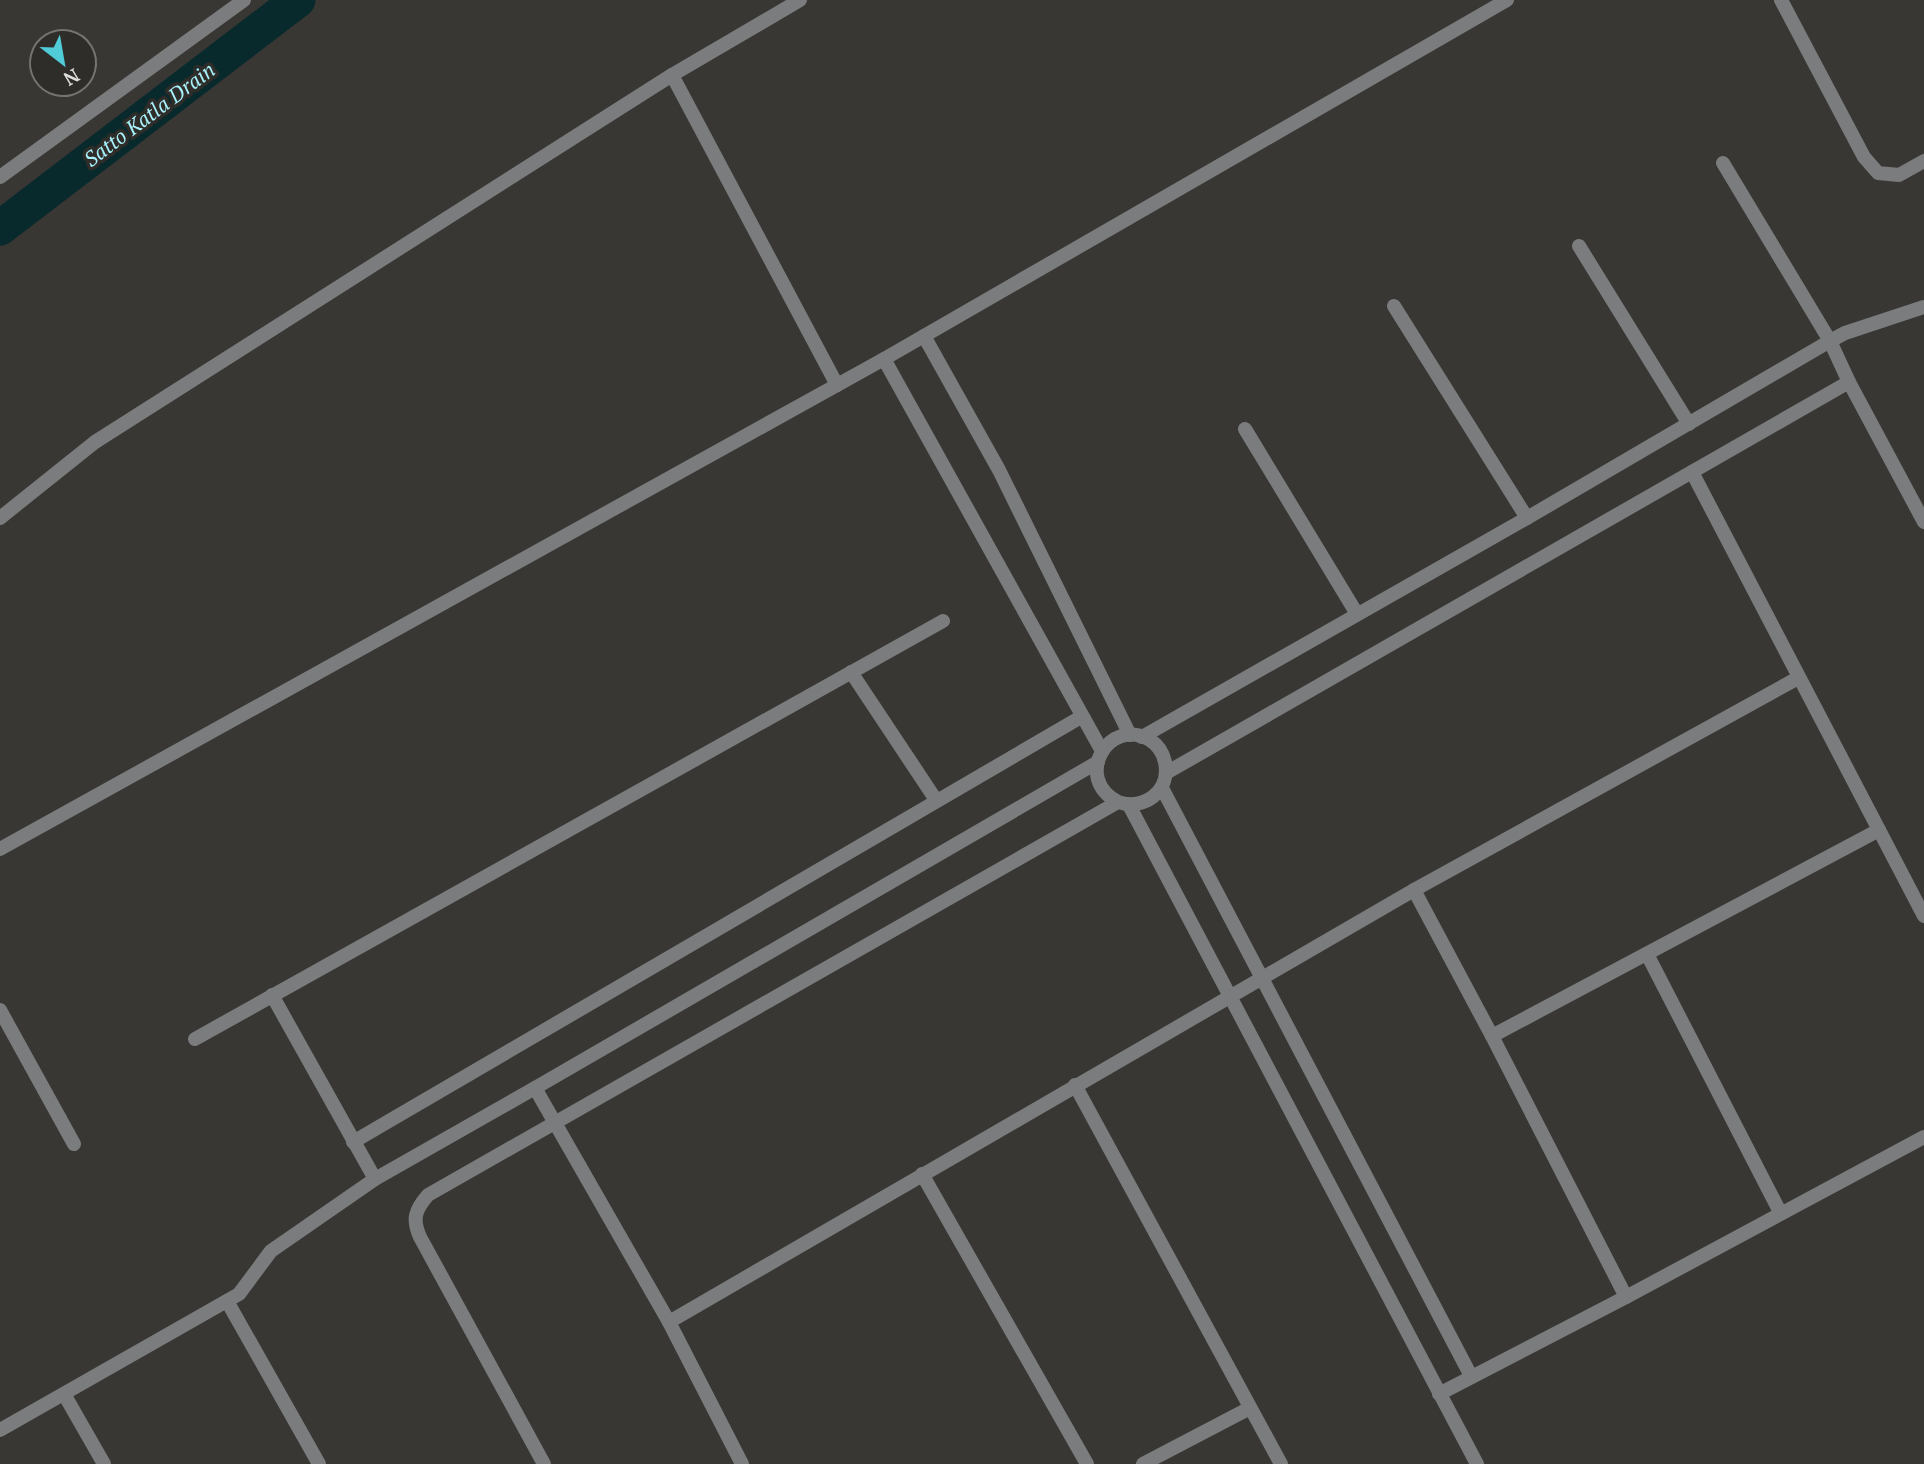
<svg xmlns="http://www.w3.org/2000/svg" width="1924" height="1464" font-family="'PT Serif',serif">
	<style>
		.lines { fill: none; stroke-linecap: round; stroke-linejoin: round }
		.canal { stroke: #092a2d; stroke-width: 35 }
		.minor { stroke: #7a7c7d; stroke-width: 14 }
		.labels { text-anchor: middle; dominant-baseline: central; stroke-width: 7; stroke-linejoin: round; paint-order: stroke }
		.water-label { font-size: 21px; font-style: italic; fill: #a8f2fb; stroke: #2f2d2a }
	</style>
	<rect width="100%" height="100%" fill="#393734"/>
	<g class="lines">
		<!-- canal -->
		<path class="canal" d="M0,228L298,0"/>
		<!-- minor -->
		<g class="minor">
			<path d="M1781,0L1864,157L1878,173L1899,175L1924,161"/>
			<path d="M672,75L837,385"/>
			<path d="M1723,163L1830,341L1849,382L1924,522"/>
			<path d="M0,177L244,0"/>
			<path d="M1579,246L1689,424"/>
			<path d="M1394,306L1527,518"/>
			<path d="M924,336L999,470L1130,735"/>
			<path d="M884,359L1102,751"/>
			<path d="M1245,429L1357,614"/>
			<path d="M1692,472L1924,916"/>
			<path d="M0,518L95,442L672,75L800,0"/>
			<path d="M851,672L936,800"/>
			<path d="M1142,737L1527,518L1830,341L1845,333L1924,307"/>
			<path d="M1166,773L1849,382"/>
			<path d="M1162,788L1471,1376"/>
			<path d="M1129,805L1477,1464"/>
			<path d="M0,849L884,359L1507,0"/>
			<path d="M1414,890L1492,1036L1626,1297"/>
			<path d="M1647,954L1780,1212"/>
			<path d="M272,995L375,1179"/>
			<path d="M0,1010L74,1144"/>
			<path d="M1492,1036L1879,830"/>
			<path d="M195,1039L943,621"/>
			<path d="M1075,1085L1281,1464"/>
			<path d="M535,1088L669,1322L742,1464"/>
			<path d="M353,1142L1081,717"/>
			<path d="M922,1174L1087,1464"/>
			<path d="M227,1301L319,1464"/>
			<path d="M669,1322L1414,890L1798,678"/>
			<path d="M64,1394L104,1464"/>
			<path d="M1439,1394L1626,1297L1924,1137"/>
			<path d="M0,1430L239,1294L271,1251L375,1179L535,1088L1098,762"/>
			<path d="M544,1464L420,1237C412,1219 415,1210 428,1195L1118,802C1144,811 1171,791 1165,762C1163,753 1158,745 1150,740C1109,716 1072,778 1118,802"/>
			<path d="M1143,1464L1250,1408"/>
		</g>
	</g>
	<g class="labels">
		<!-- water labels -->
		<g class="water-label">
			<text transform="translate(149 114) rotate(-37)">Satto Katla Drain</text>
		</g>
	</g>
	<!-- north arrow -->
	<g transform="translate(63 63) rotate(149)"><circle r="33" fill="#2f2d2a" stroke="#757371" stroke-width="2"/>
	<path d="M0-5L12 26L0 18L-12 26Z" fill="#52cbd9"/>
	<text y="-10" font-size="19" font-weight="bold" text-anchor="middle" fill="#dfdddc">N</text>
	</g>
</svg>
